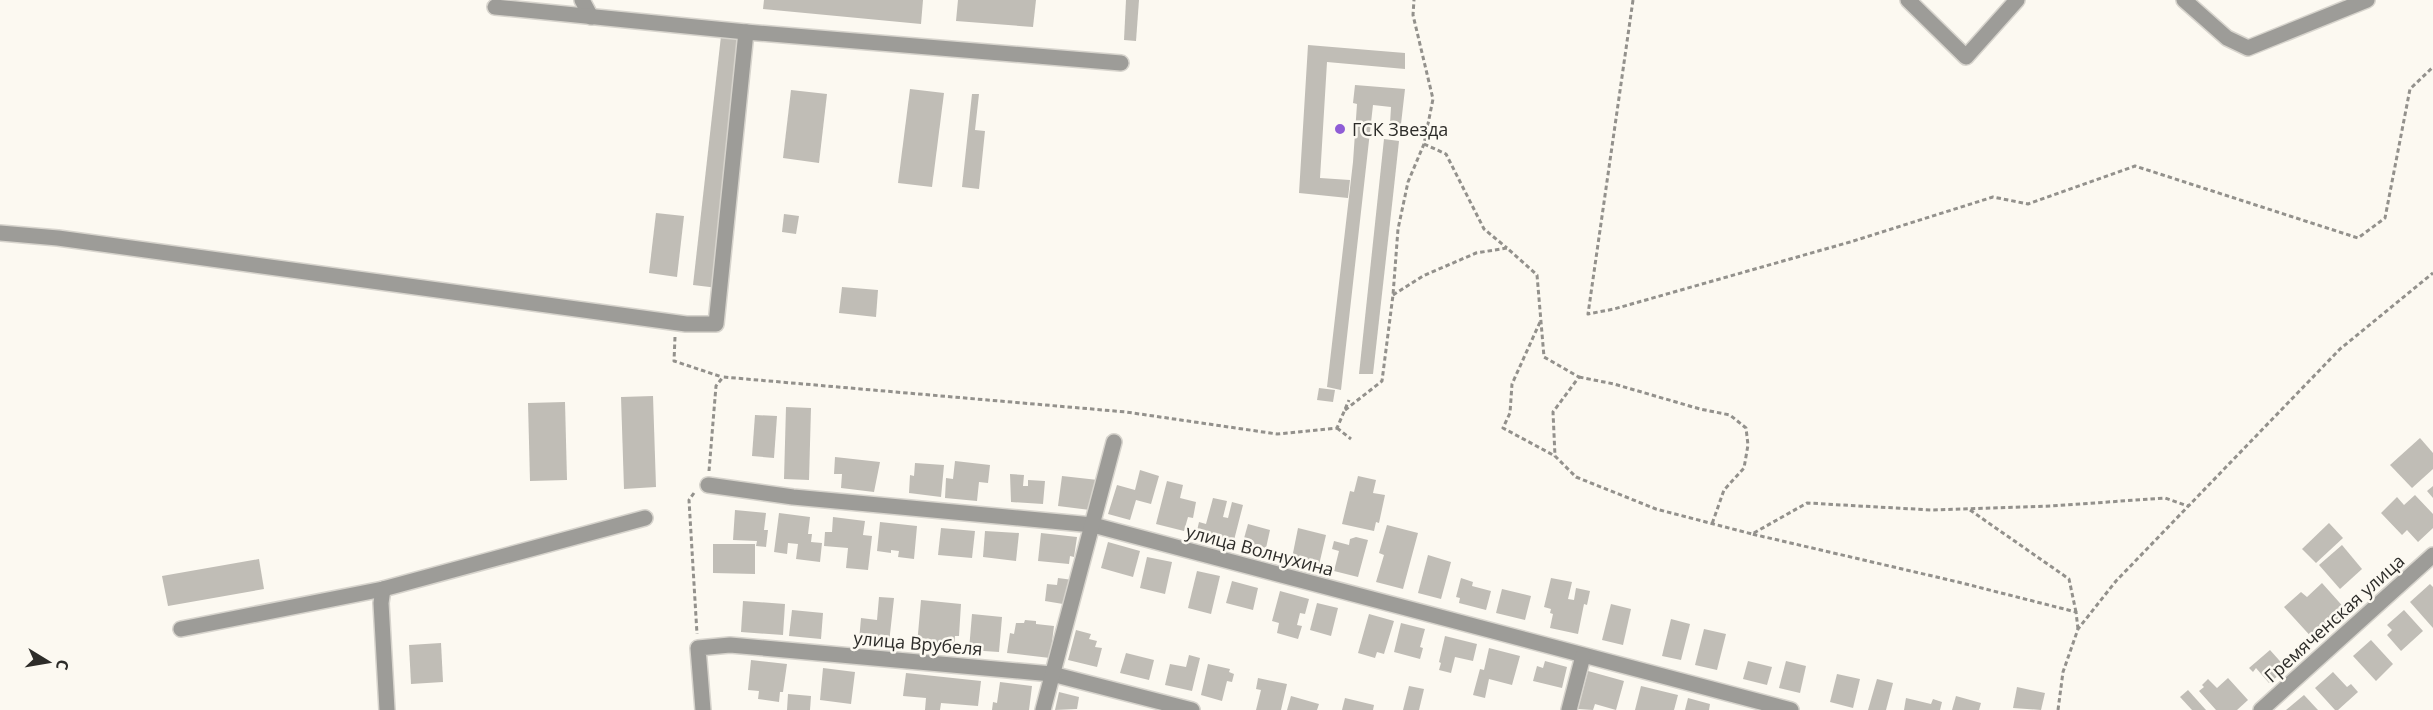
<svg xmlns="http://www.w3.org/2000/svg" width="2433" height="710" font-family="'Open Sans',sans-serif">
	<style>
		.building { fill: #c0bdb6 }
		.lines { fill: none; stroke-linecap: round; stroke-linejoin: round }
		.minor-casing { stroke: #d7d4cd; stroke-width: 18 }
		.path { stroke: #93918c; stroke-width: 3; stroke-dasharray: 4.5 3; stroke-linecap: butt }
		.minor { stroke: #9d9c98; stroke-width: 15 }
		.poi-dot { fill: #8f5dd6; stroke: #fcf9f1; stroke-width: 2 }
		.labels { text-anchor: middle; dominant-baseline: central; stroke-width: 5; stroke-linejoin: round; paint-order: stroke }
		.poi-label { font-size: 18px; fill: #2d2c29; stroke: #fcf9f1; text-anchor: start }
		.street-label { font-size: 18px; fill: #2d2c29; stroke: #fcf9f1 }
	</style>
	<rect width="100%" height="100%" fill="#fcf9f1"/>
	<!-- building -->
	<g class="building">
		<path d="M764,0H923L921,24L763,9Z"/>
		<path d="M958,0H1036L1033,27L956,21Z"/>
		<path d="M1126,0H1139L1136,41L1124,40Z"/>
		<path d="M721,36L747,38L718,288L693,285Z"/>
		<path d="M1308,45L1405,53V69L1327,62L1320,178L1350,180L1348,198L1299,193Z"/>
		<path d="M1355,85L1405,89L1401,124H1390L1391,107L1373,105L1341,390L1327,387L1353,162L1357,104L1353,103Z"/>
		<path d="M910,89L944,93L932,187L898,183Z"/>
		<path d="M791,90L827,94L819,163L783,158Z"/>
		<path d="M972,94H979L975,130L985,131L979,189L962,187Z"/>
		<path d="M1384,139L1399,141L1393,196L1373,374H1359Z"/>
		<path d="M656,213L684,216L677,277L649,273Z"/>
		<path d="M784,214L799,216L796,234L782,232Z"/>
		<path d="M842,287L878,290L876,317L839,313Z"/>
		<path d="M1319,388L1335,390L1333,402L1317,400Z"/>
		<path d="M653,396L656,487L624,489L621,397Z"/>
		<path d="M565,402L567,480L530,481L528,403Z"/>
		<path d="M786,407L811,408L809,480L784,479Z"/>
		<path d="M755,415L777,416L774,458L752,456Z"/>
		<path d="M2420,438L2433,453V469L2412,488L2390,465Z"/>
		<path d="M835,457L880,462L874,492L841,488L842,474H834Z"/>
		<path d="M955,461L990,465L988,483L979,482L977,501L945,498L946,478L953,479Z"/>
		<path d="M915,463L944,465L941,497L909,493L910,475L914,476Z"/>
		<path d="M1140,470L1159,476L1151,504L1136,500L1130,520L1108,514L1117,485L1135,490Z"/>
		<path d="M1010,474L1024,475L1023,486H1028V480L1045,481L1043,504L1011,502Z"/>
		<path d="M1062,476L1098,480L1097,493H1092L1090,510L1058,506Z"/>
		<path d="M1358,476L1376,480L1373,493L1385,495L1379,523L1376,522L1374,531L1342,524L1350,491L1354,492Z"/>
		<path d="M1167,481L1183,485L1180,498L1196,502L1193,518L1188,517L1184,531L1156,524Z"/>
		<path d="M2433,486V498L2427,491Z"/>
		<path d="M2415,495L2433,514V528L2418,542L2407,530L2402,535L2381,513L2397,497L2404,505Z"/>
		<path d="M1213,498L1227,501L1223,517L1228,518L1232,502L1243,505L1233,544L1196,535L1199,522L1206,524Z"/>
		<path d="M735,510L766,513L764,530H768L766,547L756,546L757,541L733,540Z"/>
		<path d="M779,513L810,517L808,534H812L811,542L822,543L820,562L796,559L798,544L788,543L787,554L774,552Z"/>
		<path d="M833,517L865,521L863,535L872,536L868,570L846,568L848,548L824,546L825,532H832Z"/>
		<path d="M880,522L917,526L914,559L898,557L899,551L891,550V553L877,551Z"/>
		<path d="M2329,523L2343,538L2316,563L2302,549Z"/>
		<path d="M1248,524L1270,530L1266,548L1243,542Z"/>
		<path d="M1387,525L1418,533L1403,589L1376,582L1384,555L1379,553Z"/>
		<path d="M941,528L975,531L972,558L938,555Z"/>
		<path d="M1298,528L1326,535L1319,565L1292,558Z"/>
		<path d="M985,531L1019,533L1016,561L983,557Z"/>
		<path d="M1041,533L1077,537L1074,557L1070,556L1069,564L1038,561Z"/>
		<path d="M1356,537L1368,540L1358,577L1334,571L1339,551L1332,549L1334,541L1349,545L1350,539Z"/>
		<path d="M1108,542L1140,551L1133,577L1101,568Z"/>
		<path d="M713,544H755V574L713,573Z"/>
		<path d="M2342,545L2362,569L2340,589L2319,565Z"/>
		<path d="M1428,555L1451,562L1441,599L1418,593Z"/>
		<path d="M1147,557L1172,562L1165,594L1140,588Z"/>
		<path d="M259,559L264,589L168,606L162,576Z"/>
		<path d="M1197,571L1220,576L1211,614L1188,608Z"/>
		<path d="M1058,578L1073,580L1069,605L1045,601L1047,584L1057,585Z"/>
		<path d="M1461,578L1473,582L1472,586L1491,591L1486,610L1459,603L1460,598L1456,597Z"/>
		<path d="M1551,578L1572,582L1568,599L1574,600L1576,588L1590,591L1587,605L1584,604L1578,634L1550,628L1553,614L1550,613L1551,609L1544,607Z"/>
		<path d="M1232,581L1258,588L1253,610L1226,603Z"/>
		<path d="M2322,583L2347,611L2315,641L2284,607L2301,592L2307,597Z"/>
		<path d="M2430,584L2433,587V628L2410,602Z"/>
		<path d="M1502,589L1531,596L1525,620L1496,613Z"/>
		<path d="M1280,591L1309,599L1305,614L1300,613L1297,625L1302,626L1298,639L1277,633L1279,623L1272,621Z"/>
		<path d="M879,597L894,598L889,643L859,641L861,618L877,620Z"/>
		<path d="M921,600L961,604L959,636H955L954,648L917,645Z"/>
		<path d="M743,601L785,604L783,635L741,632Z"/>
		<path d="M1317,603L1338,608L1331,636L1310,630Z"/>
		<path d="M1611,604L1631,609L1623,645L1602,640Z"/>
		<path d="M792,610L823,613L821,639L789,636Z"/>
		<path d="M2404,610L2423,631L2401,651L2387,635L2392,630L2387,625Z"/>
		<path d="M972,614L1002,617L999,652L969,650Z"/>
		<path d="M1369,614L1394,621L1384,654L1377,652L1375,658L1358,653Z"/>
		<path d="M1671,619L1690,624L1681,660L1662,656Z"/>
		<path d="M1025,620L1036,621V624L1054,626L1050,658L1007,653L1010,633L1014,634L1016,623H1024Z"/>
		<path d="M1401,623L1425,629L1420,647L1423,648L1420,659L1394,652Z"/>
		<path d="M1704,629L1726,634L1717,670L1695,665Z"/>
		<path d="M1076,630L1091,634L1089,639L1097,641L1095,647L1102,648L1097,667L1068,660Z"/>
		<path d="M1445,636L1477,644L1473,661L1455,657L1451,673L1439,670L1441,663L1439,662Z"/>
		<path d="M2371,640L2393,664L2376,681L2353,656Z"/>
		<path d="M441,643L443,682L411,684L409,645Z"/>
		<path d="M1489,648L1520,656L1512,685L1489,679L1485,698L1473,695L1480,669L1484,670Z"/>
		<path d="M2270,650L2287,669L2269,683L2256,668L2253,672L2249,668Z"/>
		<path d="M1126,653L1154,660L1149,680L1120,673Z"/>
		<path d="M1189,655L1200,658L1192,691L1165,685L1170,664L1186,667Z"/>
		<path d="M751,660L787,664L783,692H780L779,702L758,699L759,691L748,690Z"/>
		<path d="M1545,661L1567,667L1562,688L1533,681L1537,666L1543,668Z"/>
		<path d="M1748,661L1772,667L1767,685L1743,679Z"/>
		<path d="M1786,661L1806,666L1800,693L1779,688Z"/>
		<path d="M1208,664L1230,669L1229,672L1234,674L1232,682L1227,681L1222,701L1201,695Z"/>
		<path d="M823,668L855,672L851,704L820,700Z"/>
		<path d="M1588,671L1624,681L1616,710L1595,704L1593,710L1578,709Z"/>
		<path d="M2333,672L2347,687L2351,684L2358,692L2338,710H2335L2315,688Z"/>
		<path d="M906,673L981,681L978,706L941,703L940,710H925L926,698L903,696Z"/>
		<path d="M1837,674L1860,679L1853,708L1830,702Z"/>
		<path d="M1258,678L1287,684L1281,710H1256L1261,690L1256,689Z"/>
		<path d="M2228,678L2248,700L2237,710H2216L2199,691L2204,687L2202,685L2208,679L2217,688Z"/>
		<path d="M1877,679L1893,683L1886,710H1868Z"/>
		<path d="M1000,682L1032,686L1029,710H992L993,702L997,703Z"/>
		<path d="M1409,686L1424,689L1419,710H1403Z"/>
		<path d="M1641,686L1678,695L1674,710H1635Z"/>
		<path d="M2017,687L2045,693L2041,710L2013,708Z"/>
		<path d="M2188,690L2206,710H2192L2180,697Z"/>
		<path d="M1059,692L1079,697L1077,709L1055,710Z"/>
		<path d="M788,694L811,696L810,710H787Z"/>
		<path d="M2304,695L2318,710H2286Z"/>
		<path d="M1291,696L1319,704L1317,710H1287Z"/>
		<path d="M1956,696L1981,703L1979,710H1952Z"/>
		<path d="M1345,698L1374,705L1373,710H1342Z"/>
		<path d="M1688,698L1710,704L1709,710H1685Z"/>
		<path d="M1906,698L1931,704L1933,699L1942,702L1940,710H1904Z"/>
	</g>
	<g class="lines">
		<!-- minor casing -->
		<g class="minor-casing">
			<g id="minor">
				<path d="M582,0L591,17"/>
				<path d="M1908,0L1966,57L2017,0"/>
				<path d="M2184,0L2227,38L2248,48L2367,0"/>
				<path d="M495,7L746,32"/>
				<path d="M0,233L58,238L686,324H716L746,32L1121,63"/>
				<path d="M708,485L793,497L1093,525L1791,710"/>
				<path d="M383,589L381,603L387,710"/>
				<path d="M181,629L383,589L645,518"/>
				<path d="M703,710L698,648L730,645L1052,674L1192,710"/>
				<path d="M1043,710L1114,442"/>
				<path d="M1569,710L1583,656"/>
				<path d="M2261,710L2433,555"/>
			</g>
		</g>
		<!-- path -->
		<g class="path">
			<path d="M1633,0L1588,314L1614,309L1850,242L1993,197L2028,204L2135,166L2358,238L2385,218L2410,89L2433,67"/>
			<path d="M1424,144L1446,154L1484,229L1507,248"/>
			<path d="M1393,295L1423,276L1476,253L1507,248L1537,275L1544,357L1579,377L1553,412L1555,456L1576,477L1656,509L1752,534"/>
			<path d="M1540,322L1512,384L1510,413L1503,428L1555,456"/>
			<path d="M675,337L674,361L722,377"/>
			<path d="M1579,377L1614,384L1700,409L1730,415L1746,428L1748,445L1744,468L1724,490L1712,524"/>
			<path d="M1345,410L1382,381L1393,295L1398,229L1408,182L1424,144L1433,99L1413,15L1414,0"/>
			<path d="M1337,428L1351,439"/>
			<path d="M709,471L716,386L723,377L1126,412L1277,434L1337,428L1349,400"/>
			<path d="M694,493L689,500L697,634"/>
			<path d="M1970,510L2069,579L2076,612"/>
			<path d="M2078,629L2076,612L1958,582L1752,534L1807,503L1931,510L2051,506L2165,498L2188,506"/>
			<path d="M2058,710L2063,672L2078,629L2116,581L2340,349L2433,273"/>
		</g>
		<!-- minor -->
		<use href="#minor" class="minor"/>
	</g>
	<!-- markers -->
	<circle class="poi-dot" cx="1340" cy="129" r="6"/>
	<g class="labels">
		<!-- poi labels -->
		<g class="poi-label">
			<text x="1352" y="129">ГСК Звезда</text>
		</g>
		<!-- street labels -->
		<g class="street-label">
			<text transform="translate(1260 550) rotate(15)">улица Волнухина</text>
			<text transform="translate(2334 618) rotate(-42)">Гремяченская улица</text>
			<text transform="translate(918 643) rotate(5)">улица Врубеля</text>
		</g>
	</g>
	<!-- north arrow -->
	<g transform="translate(48 662) rotate(101)" stroke="#fcf9f1" stroke-width="4.5" paint-order="stroke">
	<path d="M0-4.5L10 22L0 15L-10 22Z" fill="#2d2c29"/>
	<text y="-9" font-size="16" font-weight="bold" text-anchor="middle" fill="#2d2c29">С</text>
	</g>
</svg>
